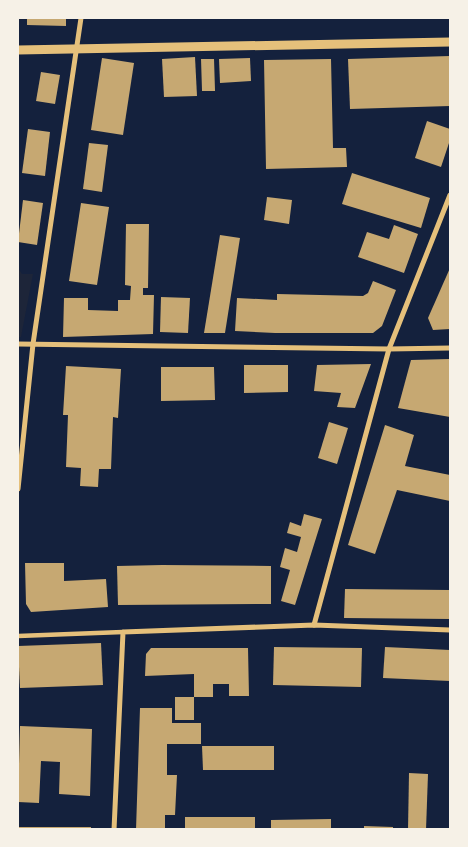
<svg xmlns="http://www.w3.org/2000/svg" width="468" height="847" font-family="'Nunito Sans',sans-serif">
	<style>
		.green { fill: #1d2539 }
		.building { fill: #c6a872 }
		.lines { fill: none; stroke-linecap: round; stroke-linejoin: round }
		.pedestrian { stroke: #e5c07b; stroke-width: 4.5 }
		.minor { stroke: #e5c07b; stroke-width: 5 }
		.tertiary { stroke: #e5c07b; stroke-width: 9 }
	</style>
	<rect width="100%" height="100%" fill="#14213d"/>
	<!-- green -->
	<path class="green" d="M18,268L22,274H33L21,337H18Z"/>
	<!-- building -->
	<g class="building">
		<path d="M27,18H66V26L27,25Z"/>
		<path d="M450,56V106L350,109L348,59Z"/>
		<path d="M195,57L197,96L164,97L162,59Z"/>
		<path d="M102,58L134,63L123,135L91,130Z"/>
		<path d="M250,58L251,81L220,83L219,59Z"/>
		<path d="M201,59H214L215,91H202Z"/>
		<path d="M331,59L333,148H346L347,167L266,169L264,60Z"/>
		<path d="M41,72L60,75L55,104L36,101Z"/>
		<path d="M427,121L450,129V140L441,167L415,158Z"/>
		<path d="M28,129L50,132L45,176L22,173Z"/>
		<path d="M89,143L108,145L102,192L83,189Z"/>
		<path d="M352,173L430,198L421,228L342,204Z"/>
		<path d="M267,197L292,200L289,224L264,220Z"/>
		<path d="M23,200L43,203L37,245L18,242Z"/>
		<path d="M81,203L109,207L97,285L69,281Z"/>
		<path d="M126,224H149L148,288H143V295H154L153,334L63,337L64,298H88V310L118,311V300H130L131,286L125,285Z"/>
		<path d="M394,225L418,234L404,273L358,257L367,232L389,239Z"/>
		<path d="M220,235L240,238L225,333H204Z"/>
		<path d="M450,268V329L433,330L428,318Z"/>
		<path d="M373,281L396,290L382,326L373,333H275L235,331L237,298L277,300V294L363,296L368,293Z"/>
		<path d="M161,297L190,298L188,333L160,332Z"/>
		<path d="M450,359V417L398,408L411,360Z"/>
		<path d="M371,364L355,408L337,407L341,393L314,391L317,365Z"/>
		<path d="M244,365H288V392L244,393Z"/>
		<path d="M66,366L121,369L118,418L113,417L111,469H99L98,487L80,486L81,468L66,467L68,415H63Z"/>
		<path d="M161,367H214L215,400L161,401Z"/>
		<path d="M329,422L348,428L337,464L318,458Z"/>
		<path d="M385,425L414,435L405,466L450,475V501L397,490L375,554L348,545Z"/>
		<path d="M304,514L322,519L295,605L281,601L290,570L280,567L285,548L297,552L301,537L287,533L290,522L301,526Z"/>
		<path d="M25,563H64V581L106,579L108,607L31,612L26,604Z"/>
		<path d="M162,565L271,566V604L118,605L117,566Z"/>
		<path d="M345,589L450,590V619L344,618Z"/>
		<path d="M101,643L103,685L20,688L18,646Z"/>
		<path d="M274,647L362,648L361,687L273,685Z"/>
		<path d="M385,647L450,650V681L383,678Z"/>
		<path d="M151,648H248L249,696H229V684H213V697H194V674L145,676L146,654Z"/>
		<rect x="175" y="697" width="19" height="23"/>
		<path d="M140,708H172V723H201V744H167V775H177L175,815H165V830H136Z"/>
		<path d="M20,726L92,729L90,796L59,794L60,762L41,761L39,803L18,802Z"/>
		<path d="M202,746H274V770H203Z"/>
		<path d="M409,773L428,774L426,830H408Z"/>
		<rect x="185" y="817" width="70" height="13"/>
		<path d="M331,819V830H271V820Z"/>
		<path d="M364,826L393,827V830H364Z"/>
		<rect x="18" y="827" width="73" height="3"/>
	</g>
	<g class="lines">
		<!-- pedestrian -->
		<path class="pedestrian" d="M18,636L123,632"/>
		<!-- minor -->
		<g class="minor">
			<path d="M18,344L389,349L450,348"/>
			<path d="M18,489L33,344L81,18"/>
			<path d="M314,625L389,349L450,195"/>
			<path d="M114,830L123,632L314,625L450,630"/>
		</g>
		<!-- tertiary -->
		<path class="tertiary" d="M18,50L450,42"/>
	</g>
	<!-- border -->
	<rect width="468" height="847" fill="none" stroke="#f6f1e7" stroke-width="38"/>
</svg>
